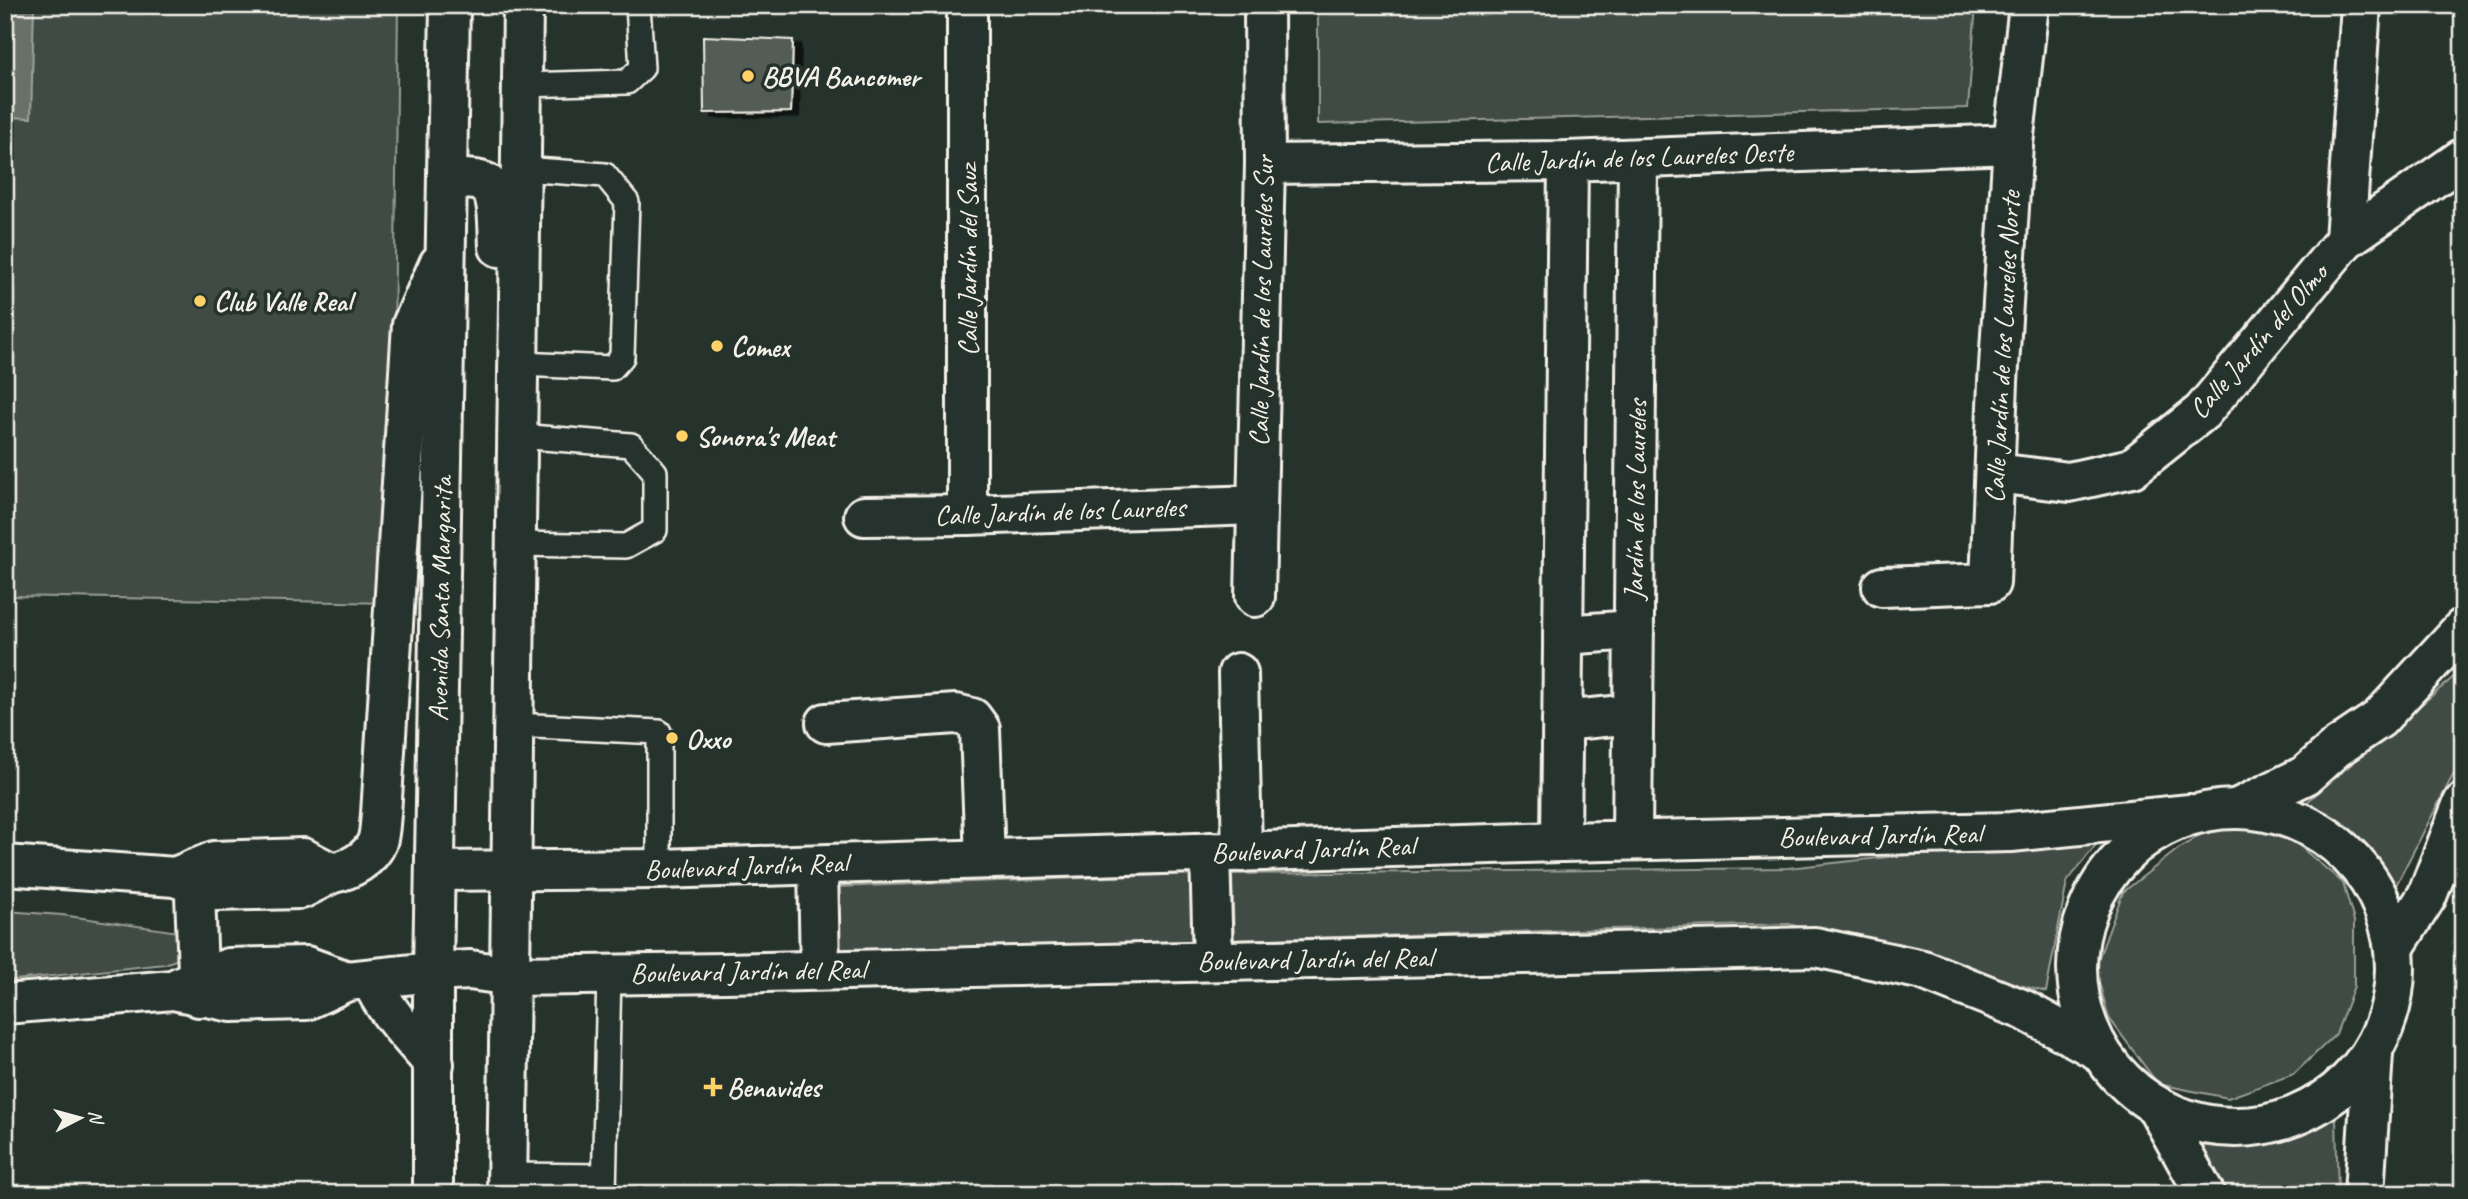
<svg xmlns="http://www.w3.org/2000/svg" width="2468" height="1199" font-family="Caveat,sans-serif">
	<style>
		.green { fill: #414b45; stroke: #9a9e96; stroke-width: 2 }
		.water { fill: #676f68; stroke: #9fa39b; stroke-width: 2 }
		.building { fill: #525c55; stroke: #f4f1e8; stroke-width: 2; filter: url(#shadow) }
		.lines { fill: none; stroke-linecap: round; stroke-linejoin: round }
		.service-casing { stroke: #f4f1e8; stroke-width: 28 }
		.minor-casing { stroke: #f4f1e8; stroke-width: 44 }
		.secondary-casing { stroke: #f4f1e8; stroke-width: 44 }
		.service { stroke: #26332d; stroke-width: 23 }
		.minor { stroke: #26332d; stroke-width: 38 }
		.secondary { stroke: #26332d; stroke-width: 38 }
		.poi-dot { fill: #ffd166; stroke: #26332d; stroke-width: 2.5 }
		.labels { text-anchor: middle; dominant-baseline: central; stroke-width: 7; stroke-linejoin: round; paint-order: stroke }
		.poi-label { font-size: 28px; font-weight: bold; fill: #f4f1e8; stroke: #26332d; text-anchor: start }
		.street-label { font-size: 28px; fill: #f4f1e8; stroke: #26332d }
	</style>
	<defs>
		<filter id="shadow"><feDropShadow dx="8" dy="4.5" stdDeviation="0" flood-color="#0009"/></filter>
	</defs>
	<rect width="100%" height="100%" fill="#26332d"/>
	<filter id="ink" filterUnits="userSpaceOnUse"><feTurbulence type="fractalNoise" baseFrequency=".0143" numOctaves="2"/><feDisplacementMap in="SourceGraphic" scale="14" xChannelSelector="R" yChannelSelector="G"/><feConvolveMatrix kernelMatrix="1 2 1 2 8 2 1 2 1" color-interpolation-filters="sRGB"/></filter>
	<g filter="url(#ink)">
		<!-- green -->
		<g class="green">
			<path d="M5,5H398L391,603L5,596Z"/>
			<path d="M1318,5H1976L1968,108L1318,124Z"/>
			<path d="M2463,669V756L2393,891L2375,860L2345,826L2307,802Z"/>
			<path d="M2210,829L2282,831L2343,883L2354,921V986L2336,1034L2294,1074L2228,1098L2158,1084L2109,1018L2095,968L2123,892L2178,849Z"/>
			<path d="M2099,841L2067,882L2046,992L1789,924L1234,940L1232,874L1788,868L1952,850Z"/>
			<path d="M1193,874L1195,942L833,951L834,887Z"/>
			<path d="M5,911L62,915L179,932L181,958L165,964L5,981Z"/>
			<path d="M2336,1118L2338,1194H2218L2198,1146L2242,1145Z"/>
		</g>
		<!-- water -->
		<path class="water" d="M5,5H34L31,118L5,117Z"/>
		<!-- building -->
		<path class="building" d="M703,36L793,40L791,112L704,113Z"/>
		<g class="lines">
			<!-- service casing -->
			<g class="service-casing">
				<g id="service">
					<path d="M522,85L627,82L642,68L638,5"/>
					<path d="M519,364L612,368L622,357L627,202L605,175L521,169"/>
					<path d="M517,544L626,546L655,530V472L631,445L518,436"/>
					<path d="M514,725L659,732V869"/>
					<path d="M508,1175L604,1176"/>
					<path d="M604,1194L609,973"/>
				</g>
			</g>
			<!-- minor casing -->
			<g class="minor-casing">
				<g id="minor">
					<path d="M967,5V515"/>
					<path d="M1265,164L1568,161L2013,144"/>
					<path d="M2345,240L2361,5"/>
					<path d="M1995,473L2069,482L2132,468L2202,412L2345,240L2463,158"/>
					<path d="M864,516L967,515L1257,505"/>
					<path d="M1882,587L1990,583L1998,382L2013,144L2029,5"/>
					<path d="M1255,597L1265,164L1264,5"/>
					<path d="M1563,635L1634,630"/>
					<path d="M1238,673L1242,852"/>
					<path d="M1562,721L1633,714"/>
					<path d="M826,723L956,714L972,718L980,729L985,859"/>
					<path d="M2240,807L2306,775L2336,748L2379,719L2463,628"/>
					<circle cx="2236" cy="968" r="159"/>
					<path d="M1632,840L1638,159"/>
					<path d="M1561,842L1568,161"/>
					<path d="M1210,852L1213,961"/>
					<path d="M5,865L175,877L215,891L301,889L332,873"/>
					<path d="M818,865L820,970"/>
					<path d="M194,869L199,997"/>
					<path d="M435,871L659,869L1561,842L2011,832L2190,814"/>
					<path d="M175,877L214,861L303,858L332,873"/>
					<path d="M2395,946L2427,896L2463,803"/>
					<path d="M173,990L198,978L229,968L306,966L347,981"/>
					<path d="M5,1004L173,990L231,1002L306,1000L347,981L433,972L470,970L511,976L725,973L1815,947L1923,970L2024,1010L2099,1051"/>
					<path d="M2158,1109L2205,1194"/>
					<path d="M2364,1194L2373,1053"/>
				</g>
			</g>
			<!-- secondary casing -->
			<g class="secondary-casing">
				<g id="secondary">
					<path d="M448,179C459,179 476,178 486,183C500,191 498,232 499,247"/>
					<path d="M332,873C350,870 370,859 377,842C380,834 380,822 381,814L412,325L439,264"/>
					<path d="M371,979C385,1012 411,1037 434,1064"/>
					<path d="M433,1194V972L450,5"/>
					<path d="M507,1194L523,5"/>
				</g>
			</g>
			<!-- service -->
			<use href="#service" class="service"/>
			<!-- minor -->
			<use href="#minor" class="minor"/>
			<!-- secondary -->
			<use href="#secondary" class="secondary"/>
		</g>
	</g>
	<!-- markers -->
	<g class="poi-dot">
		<circle cx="748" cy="76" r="7"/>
		<circle cx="200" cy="301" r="7"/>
		<circle cx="717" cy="346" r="7"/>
		<circle cx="682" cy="436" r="7"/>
		<circle cx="672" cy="738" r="7"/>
		<path d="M709.5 1076.5h7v7h7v7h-7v7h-7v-7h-7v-7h7z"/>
	</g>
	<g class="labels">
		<!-- poi labels -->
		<g class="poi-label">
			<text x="762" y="76">BBVA Bancomer</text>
			<text x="214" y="301">Club Valle Real</text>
			<text x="731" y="346">Comex</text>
			<text x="696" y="436">Sonora's Meat</text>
			<text x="686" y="738">Oxxo</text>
			<text x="727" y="1087">Benavides</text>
		</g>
		<!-- street labels -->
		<g class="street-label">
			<text transform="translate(1639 157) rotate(-2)">Calle Jardín de los Laureles Oeste</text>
			<text transform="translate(967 260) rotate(-90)">Calle Jardín del Sauz</text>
			<text transform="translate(1261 301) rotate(-89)">Calle Jardín de los Laureles Sur</text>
			<text transform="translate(2258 341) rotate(-49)">Calle Jardín del Olmo</text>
			<text transform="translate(2002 347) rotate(-87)">Calle Jardín de los Laureles Norte</text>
			<text transform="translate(1635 500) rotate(-89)">Jardín de los Laureles</text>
			<text transform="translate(1060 511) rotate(-2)">Calle Jardín de los Laureles</text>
			<text transform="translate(440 599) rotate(-89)">Avenida Santa Margarita</text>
			<text transform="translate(1880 835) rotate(-1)">Boulevard Jardín Real</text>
			<text transform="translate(1313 849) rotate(-2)">Boulevard Jardín Real</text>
			<text transform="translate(746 866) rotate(-2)">Boulevard Jardín Real</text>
			<text transform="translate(1315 959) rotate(-1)">Boulevard Jardín del Real</text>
			<text transform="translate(748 971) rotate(-1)">Boulevard Jardín del Real</text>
		</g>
	</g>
	<!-- margin -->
	<rect width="2468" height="1199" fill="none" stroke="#26332d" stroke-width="28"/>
	<rect x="14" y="14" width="2440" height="1171" fill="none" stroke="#f4f1e8" stroke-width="2.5" filter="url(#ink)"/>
	<!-- north arrow -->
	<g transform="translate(80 1118) rotate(84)" stroke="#26332d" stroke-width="5" paint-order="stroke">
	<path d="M0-5L12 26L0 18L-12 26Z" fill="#f4f1e8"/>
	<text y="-10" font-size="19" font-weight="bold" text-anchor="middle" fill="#f4f1e8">N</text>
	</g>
</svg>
